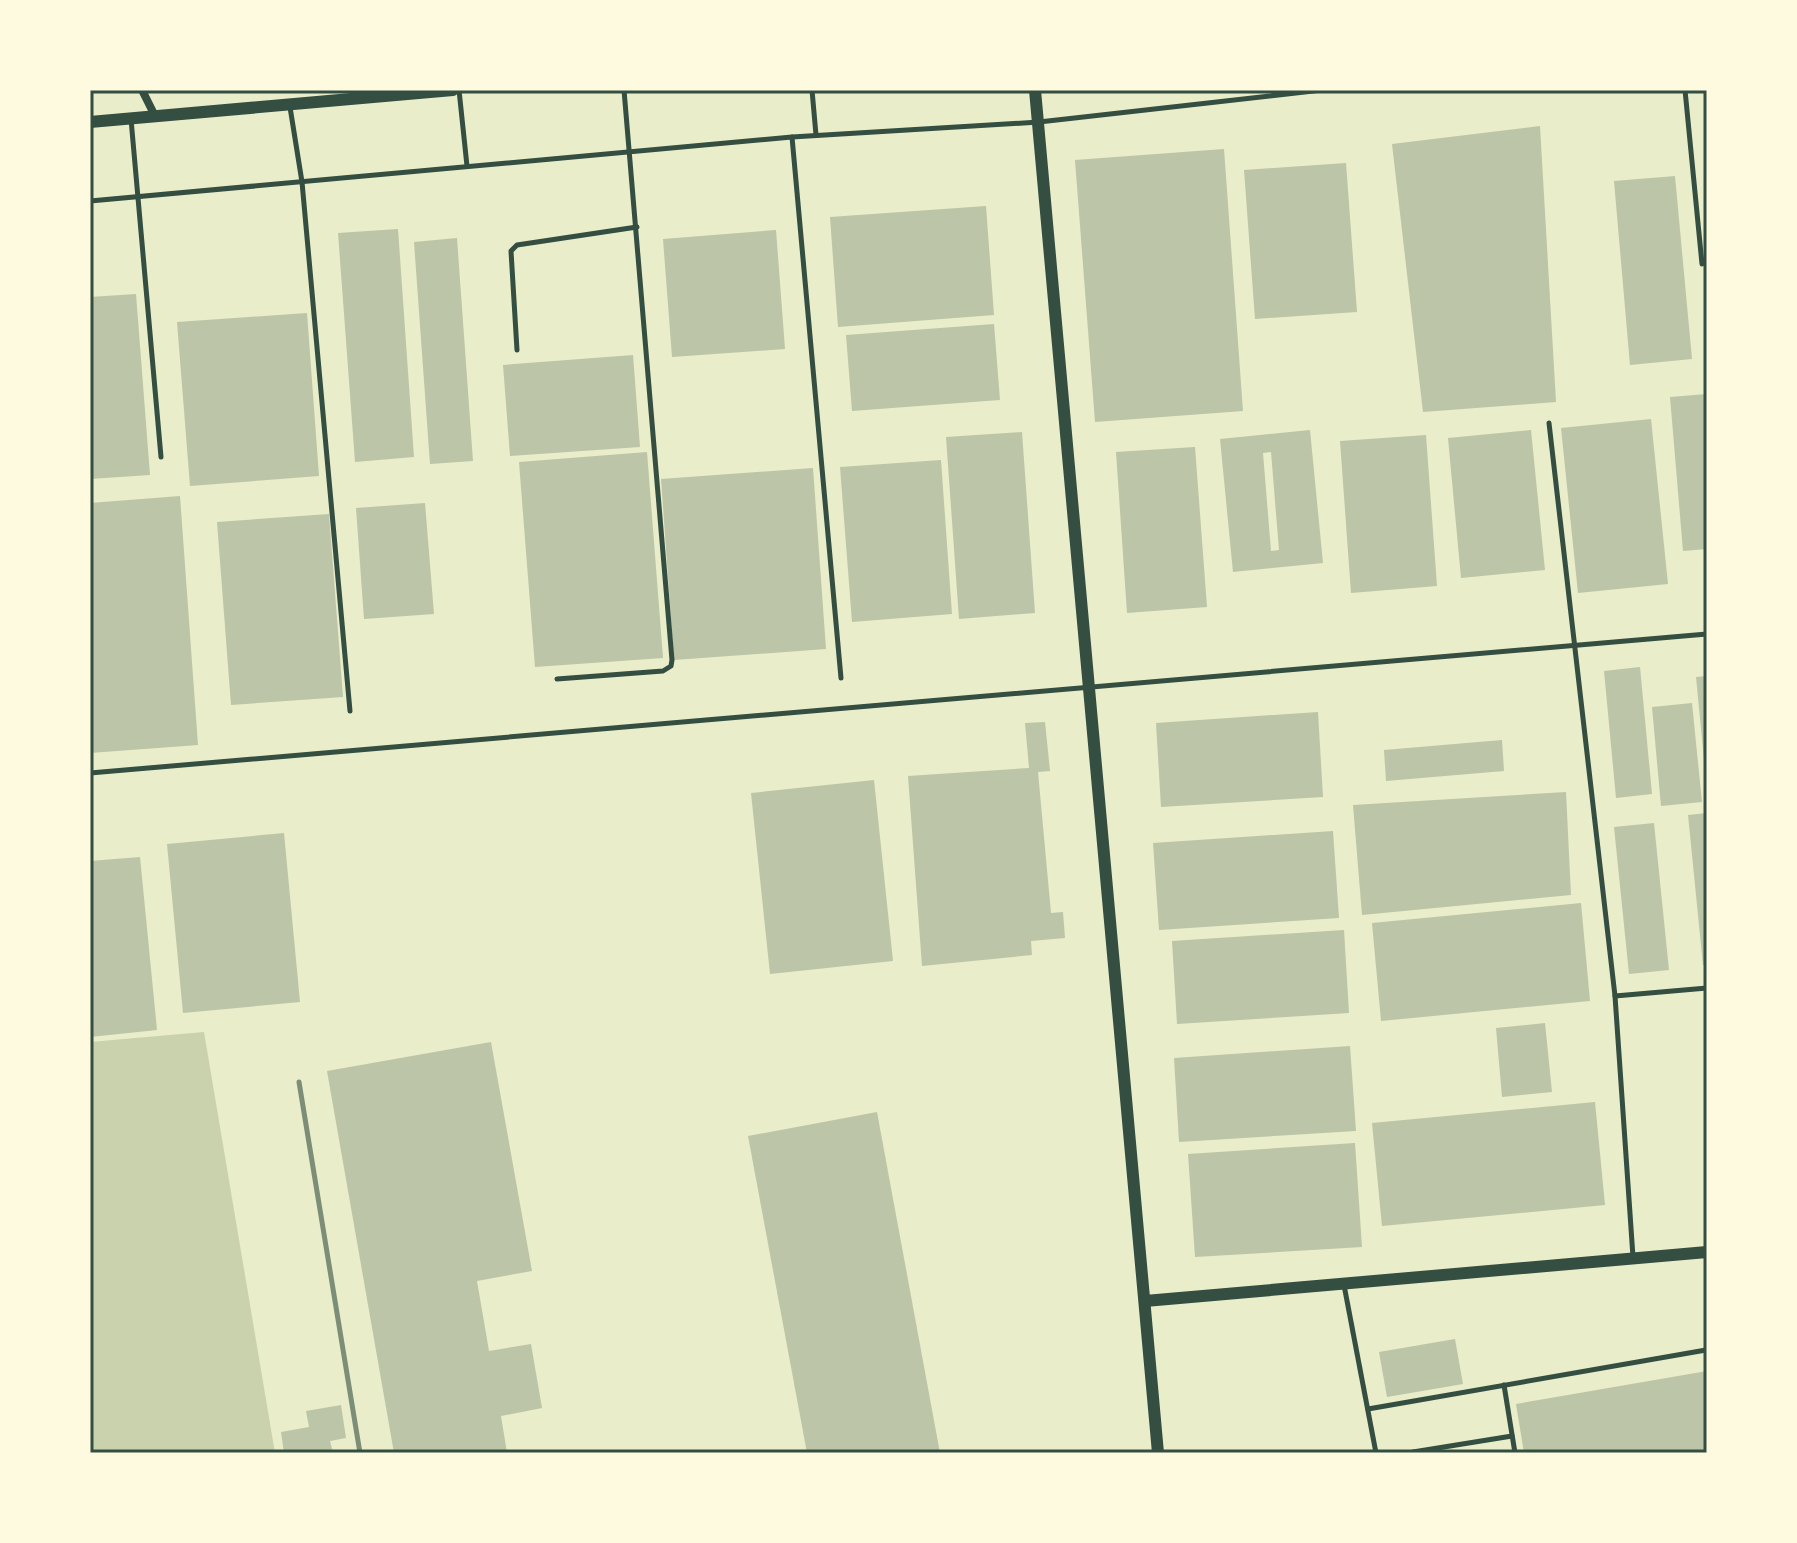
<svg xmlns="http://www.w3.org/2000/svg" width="1797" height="1543" font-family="'Crimson Pro',serif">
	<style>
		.green { fill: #cad2ad }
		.building { fill: #bcc5a7; fill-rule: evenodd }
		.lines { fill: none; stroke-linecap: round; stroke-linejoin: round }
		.service { stroke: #344e41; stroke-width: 5 }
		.minor { stroke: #344e41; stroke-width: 8 }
		.tertiary { stroke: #344e41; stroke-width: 12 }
		.rail { stroke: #7c8e77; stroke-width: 5 }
		.neatline { fill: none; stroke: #344e41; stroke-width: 3 }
	</style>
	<rect width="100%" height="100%" fill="#e9edc9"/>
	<!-- green -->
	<path class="green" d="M204,1032L275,1453H90V1042Z"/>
	<!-- building -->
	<g class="building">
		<path d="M1540,126L1556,402L1423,412L1392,144Z"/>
		<path d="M1224,149L1243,411L1095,422L1075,160Z"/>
		<path d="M1346,163L1357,312L1255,319L1244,170Z"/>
		<path d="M1675,176L1692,359L1630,365L1614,181Z"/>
		<path d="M986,206L994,315L838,327L830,217Z"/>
		<path d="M398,229L414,457L355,462L338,233Z"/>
		<path d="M776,230L785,349L672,357L663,239Z"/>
		<path d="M457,238L473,461L430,464L414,242Z"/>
		<path d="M136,294L150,475L90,479V297Z"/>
		<path d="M307,313L319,476L190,486L177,322Z"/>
		<path d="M994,324L1000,400L852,411L846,335Z"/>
		<path d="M633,355L640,447L510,456L503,365Z"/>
		<path d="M1707,394V549L1683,551L1670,397Z"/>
		<path d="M1651,419L1668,584L1578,593L1561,428Z"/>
		<path d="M1310,430L1323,563L1233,572L1220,439ZM1271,452L1279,550L1271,551L1263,453Z"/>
		<path d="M1531,430L1545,570L1461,578L1448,438Z"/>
		<path d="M1022,432L1035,613L959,619L946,437Z"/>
		<path d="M1426,435L1437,586L1351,593L1340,441Z"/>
		<path d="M1195,447L1207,607L1127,613L1116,452Z"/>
		<path d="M647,452L663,658L535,667L519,462Z"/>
		<path d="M941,460L952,614L852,622L840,467Z"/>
		<path d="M813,468L826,649L674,660L661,479Z"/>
		<path d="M180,496L198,745L90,753V503Z"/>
		<path d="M425,503L434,614L364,619L356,508Z"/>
		<path d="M329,514L343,697L231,705L217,522Z"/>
		<path d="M1640,667L1652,794L1616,798L1604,671Z"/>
		<path d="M1707,676V770H1705L1696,677Z"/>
		<path d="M1692,703L1702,802L1661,806L1652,707Z"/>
		<path d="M1318,712L1323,797L1161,807L1156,723Z"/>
		<path d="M1045,722L1050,771L1038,772L1051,913L1063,912L1065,938L1031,941L1032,955L922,966L908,776L1029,768L1025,723Z"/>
		<path d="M1502,740L1504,771L1386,781L1384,750Z"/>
		<path d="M874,780L893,961L770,974L751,793Z"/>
		<path d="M1566,792L1571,895L1362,915L1353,805Z"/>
		<path d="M1707,813V965H1703L1688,815Z"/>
		<path d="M1654,823L1669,970L1629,974L1614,827Z"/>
		<path d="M1333,831L1339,918L1159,930L1153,843Z"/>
		<path d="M284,833L300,1002L183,1013L167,844Z"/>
		<path d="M140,857L157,1030L90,1037V861Z"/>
		<path d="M1581,903L1590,1001L1381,1021L1372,923Z"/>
		<path d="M1344,930L1349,1013L1177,1024L1172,941Z"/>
		<path d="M1545,1023L1552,1092L1502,1097L1496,1028Z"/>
		<path d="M491,1042L532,1271L477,1281L489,1351L531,1344L542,1408L501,1416L507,1453H394L327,1071Z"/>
		<path d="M1350,1046L1356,1131L1179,1142L1174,1058Z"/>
		<path d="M1595,1102L1605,1205L1382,1226L1372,1123Z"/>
		<path d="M877,1112L940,1453H807L748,1136Z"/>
		<path d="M1355,1143L1362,1247L1195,1257L1188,1154Z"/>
		<path d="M1455,1339L1463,1384L1387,1397L1379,1352Z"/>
		<path d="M1707,1371V1453H1524L1516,1404Z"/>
		<path d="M341,1405L346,1438L330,1441L333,1453H284L281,1432L309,1427L306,1411Z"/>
	</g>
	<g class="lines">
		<!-- service -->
		<g class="service">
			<path d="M459,90L467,166"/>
			<path d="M812,90L816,135"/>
			<path d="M1685,90L1702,264"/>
			<path d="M290,107L302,182L350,711"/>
			<path d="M131,119L161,457"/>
			<path d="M792,137L841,678"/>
			<path d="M90,201L792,137L1039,122L1322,90"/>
			<path d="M517,350L511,251L517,245L637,227"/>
			<path d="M1549,423L1615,996L1633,1257"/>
			<path d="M557,679L663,671L671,666L672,660L624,90"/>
			<path d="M90,773L1707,634"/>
			<path d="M1615,996L1707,988"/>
			<path d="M1344,1285L1376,1453"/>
			<path d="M1504,1385L1515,1453"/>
			<path d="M1368,1409L1706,1350"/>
			<path d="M1413,1452L1512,1436"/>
		</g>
		<!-- minor -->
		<path class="minor" d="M142,90L155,116"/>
		<!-- tertiary -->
		<g class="tertiary">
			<path d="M1035,90L1158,1453"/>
			<path d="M90,122L453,90"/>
			<path d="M1145,1301L1707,1252"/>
		</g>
		<!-- rail -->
		<path class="rail" d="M299,1082L360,1453"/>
	</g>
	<!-- border -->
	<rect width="1797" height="1543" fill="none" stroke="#fefae0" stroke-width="184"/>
	<rect x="92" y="92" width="1613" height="1359" class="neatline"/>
</svg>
